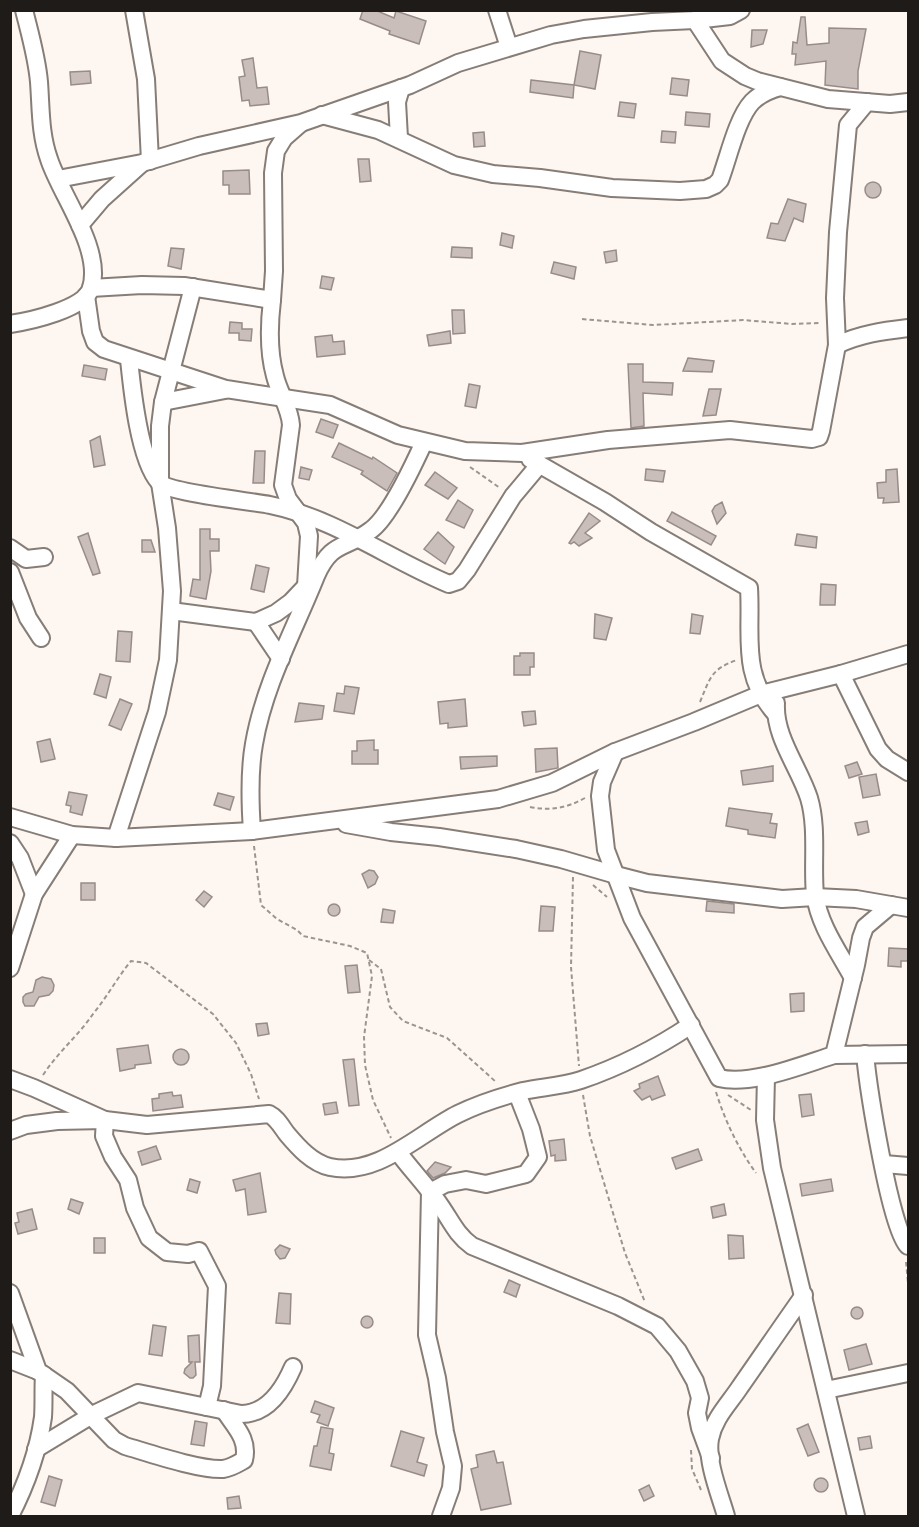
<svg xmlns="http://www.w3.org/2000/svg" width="919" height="1527" font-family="'Varela Round',sans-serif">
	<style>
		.building { fill: #cabebb; stroke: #988c8a; stroke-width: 1.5 }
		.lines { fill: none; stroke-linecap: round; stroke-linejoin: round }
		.street-casing { stroke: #867d77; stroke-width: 20 }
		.path { stroke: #9b9591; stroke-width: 2; stroke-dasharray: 4.5 3; stroke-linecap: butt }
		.street { stroke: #fff; stroke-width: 16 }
	</style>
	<rect width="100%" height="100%" fill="#fef6f1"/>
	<!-- building -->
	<g class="building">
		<path d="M363,10H375L394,18L396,11L426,21L419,44L389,34L390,31L360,19Z"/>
		<path d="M801,17H805L807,45L829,43V28L866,29L858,71V89L825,85L826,61L795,65L796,54H792L793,42L797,43Z"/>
		<path d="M752,30H767L763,44L751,47Z"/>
		<path d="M580,51L601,55L595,89L574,85Z"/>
		<path d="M253,58L257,88L267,87L269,104L250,106L249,100L242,101L239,77L245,76L242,60Z"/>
		<path d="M90,71L91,83L71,85L70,72Z"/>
		<path d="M672,78L689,80L687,96L670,94Z"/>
		<path d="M531,80L574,85L573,98L530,92Z"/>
		<path d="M620,102L636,104L634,118L618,116Z"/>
		<path d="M686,112L710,114L709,127L685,125Z"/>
		<path d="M662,131L676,132L675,143L661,142Z"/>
		<path d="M484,132L485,146L474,147L473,133Z"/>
		<path d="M358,159H369L371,181L360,182Z"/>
		<path d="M249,170L250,194H229V185H223V171Z"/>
		<circle cx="873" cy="190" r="8"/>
		<path d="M788,199L806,204L803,222L794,218L785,241L767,238L771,223L778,224Z"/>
		<path d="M502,233L514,236L512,248L500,245Z"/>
		<path d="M452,247L472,248V258L451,257Z"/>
		<path d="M171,248L184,249L181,269L168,266Z"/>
		<path d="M616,250L617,261L606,263L604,252Z"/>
		<path d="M554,262L576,267L574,279L551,273Z"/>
		<path d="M322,276L334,278L331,290L320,288Z"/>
		<path d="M452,310H464L465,333L453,334Z"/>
		<path d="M230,322L242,323V329H252L251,341L239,340V333H229Z"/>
		<path d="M450,331L451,343L429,346L427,335Z"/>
		<path d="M332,335L333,342L344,341L345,354L317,357L315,337Z"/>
		<path d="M688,358L714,361L712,372L683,371Z"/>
		<path d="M628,364H643V382L673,383L672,395L643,393L644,426L631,428Z"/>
		<path d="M84,365L107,369L105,380L82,376Z"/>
		<path d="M469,384L480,386L476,408L465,406Z"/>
		<path d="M709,389H721L716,415L703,416Z"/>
		<path d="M321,419L338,425L333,438L316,432Z"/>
		<path d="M100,436L105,465L94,467L90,441Z"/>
		<path d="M339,443L372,459L373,457L397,473L387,491L361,474L363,471L332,457Z"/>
		<path d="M255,451H265L264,483H253Z"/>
		<path d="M301,467L312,470L309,480L299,478Z"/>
		<path d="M646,469L665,471L663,482L645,480Z"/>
		<path d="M897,469L899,502L883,503L884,498H878L877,483L886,482V470Z"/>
		<path d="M435,472L457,488L448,499L425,485Z"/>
		<path d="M458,500L473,510L464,528L446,520Z"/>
		<path d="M722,502L726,513L717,524L712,511L715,506Z"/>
		<path d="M672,512L716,536L711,545L667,521Z"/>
		<path d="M589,513L600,521L585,533L592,538L579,546L574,542L571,544L569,543Z"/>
		<path d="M200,529H210V539H219V551H210L211,571L206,599L190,596L193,579L200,580Z"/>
		<path d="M438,532L454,547L445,564L424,549Z"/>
		<path d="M88,533L100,573L93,575L78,537Z"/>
		<path d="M797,534L817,537L816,548L795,545Z"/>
		<path d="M142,540H151L155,552H142Z"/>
		<path d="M256,565L269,568L264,592L251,589Z"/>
		<path d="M821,584L836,585L835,605H820Z"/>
		<path d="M595,614L612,618L606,640L594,638Z"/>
		<path d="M692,614L703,616L700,634L690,633Z"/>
		<path d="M118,631L132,632L130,662L116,661Z"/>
		<path d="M520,653H534V667H530V675H514V656H520Z"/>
		<path d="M100,674L111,677L106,698L94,694Z"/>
		<path d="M345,686L359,688L354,714L334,711L337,693L344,694Z"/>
		<path d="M120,699L132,704L121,730L109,725Z"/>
		<path d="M465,699L467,726L448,728V723L440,724L438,702Z"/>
		<path d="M299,703L324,706L322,719L295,722Z"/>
		<path d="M535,711L536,724L524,726L522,712Z"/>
		<path d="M50,739L55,759L41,762L37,742Z"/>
		<path d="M374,740V750H378V764H352V751H357V741Z"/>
		<path d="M557,748L558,768L536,772L535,749Z"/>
		<path d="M497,756V766L461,769L460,757Z"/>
		<path d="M857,762L862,774L849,778L845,766Z"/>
		<path d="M773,766V781L743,785L741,771Z"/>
		<path d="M876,774L880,795L863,798L859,777Z"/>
		<path d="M69,792L87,795L82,815L70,812L71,806L66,805Z"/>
		<path d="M218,793L234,797L230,810L214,805Z"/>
		<path d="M729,808L772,814L770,823L777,824L775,838L748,834V830L726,826Z"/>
		<path d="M867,821L869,832L858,835L855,823Z"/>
		<path d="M369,870L374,871L378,877L375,884L368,888L362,874Z"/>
		<rect x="81" y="883" width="14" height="17"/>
		<path d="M204,891L212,897L204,907L196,900Z"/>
		<path d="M707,901L734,904V913L706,911Z"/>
		<circle cx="334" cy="910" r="6"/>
		<path d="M541,906L555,907L553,931H539Z"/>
		<path d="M383,909L395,911L393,923L381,922Z"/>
		<path d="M889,948L909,949V961H901V967L888,966Z"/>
		<path d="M357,965L360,992L348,993L345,966Z"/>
		<path d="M42,977L51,979L54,985L53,991L49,995L39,997L34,1006H25L23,1002V997L26,994L33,992L36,980Z"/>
		<path d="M804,993V1011L791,1012L790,994Z"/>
		<path d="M267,1023L269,1034L258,1036L256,1024Z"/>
		<path d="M148,1045L151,1063L135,1065V1068L120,1071L117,1049Z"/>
		<circle cx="181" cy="1057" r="8"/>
		<path d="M354,1059L359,1105L349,1106L343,1060Z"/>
		<path d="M658,1076L665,1095L652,1100L650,1096L642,1100L634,1091L640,1088L639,1084Z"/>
		<path d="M172,1092L173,1096L181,1095L183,1107L153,1111L152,1099L159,1098V1094Z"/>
		<path d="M811,1094L814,1115L802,1117L799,1095Z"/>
		<path d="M336,1102L338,1113L325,1115L323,1104Z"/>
		<path d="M564,1139L566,1160L555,1161V1155L551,1156L549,1141Z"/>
		<path d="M156,1146L161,1159L142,1165L138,1152Z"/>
		<path d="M698,1149L702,1160L676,1169L672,1158Z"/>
		<path d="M435,1162L451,1167L445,1173L433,1178L427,1171Z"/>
		<path d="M260,1173L266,1212L248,1215L245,1189L236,1191L233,1180Z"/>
		<path d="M190,1179L200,1182L197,1193L187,1190Z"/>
		<path d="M831,1179L833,1191L802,1196L800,1184Z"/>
		<path d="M71,1199L83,1203L79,1214L68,1209Z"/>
		<path d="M724,1204L726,1215L713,1218L711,1207Z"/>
		<path d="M32,1209L37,1229L18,1234L15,1223L19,1222L17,1213Z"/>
		<path d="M728,1235L743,1236L744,1258L729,1259Z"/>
		<rect x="94" y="1238" width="11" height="15"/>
		<path d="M280,1245L290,1249L285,1258L280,1259L276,1254L275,1250Z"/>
		<path d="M509,1280L520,1285L516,1297L504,1292Z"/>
		<path d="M279,1293L291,1294L290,1324L276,1323Z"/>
		<circle cx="857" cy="1313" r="6"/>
		<circle cx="367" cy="1322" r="6"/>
		<path d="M153,1325L166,1327L162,1356L149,1354Z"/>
		<path d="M199,1335L200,1362H195L196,1375L193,1378H190L184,1373L185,1369L192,1362H189L188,1336Z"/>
		<path d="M866,1344L872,1364L849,1370L844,1350Z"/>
		<path d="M315,1401L334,1408L328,1426L317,1422L320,1415L311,1412Z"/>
		<path d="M195,1421L207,1423L204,1446L191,1444Z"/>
		<path d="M808,1424L819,1452L808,1456L797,1429Z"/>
		<path d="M321,1427L333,1429L329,1453L334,1454L331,1470L310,1466L314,1446H317Z"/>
		<path d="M401,1431L424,1438L417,1462L427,1465L424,1476L391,1466Z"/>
		<path d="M870,1436L872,1448L860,1450L858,1438Z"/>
		<path d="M494,1451L497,1463L503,1462L511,1504L481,1510L471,1469L478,1467L476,1455Z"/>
		<path d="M49,1476L62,1480L55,1506L41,1502Z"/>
		<circle cx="821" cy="1485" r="7"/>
		<path d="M649,1485L654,1496L644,1501L639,1490Z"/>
		<path d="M239,1496L241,1508L228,1509L227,1498Z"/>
	</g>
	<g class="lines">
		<!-- street casing -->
		<g class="street-casing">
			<g id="street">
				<path d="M134,10L146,79L150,161"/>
				<path d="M497,10L509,47"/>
				<path d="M695,20L722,61L745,76L757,81L828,99L890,104L908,102"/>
				<path d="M322,115L378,130L454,165L493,174L540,178L612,188L680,191L706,189L715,185L720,180C728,159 737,118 752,102C760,94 769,90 780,87"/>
				<path d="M399,138L397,102L401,88"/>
				<path d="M58,179L142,163L199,146L301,123L410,85L458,63L551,35L584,29L652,22L695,20L730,16L741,10"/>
				<path d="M80,225L102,199L141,164"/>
				<path d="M91,288L142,285L184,286L272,300L274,271L273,173L276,151L284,138L300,124"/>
				<path d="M86,296L91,331L95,342L104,349L226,389L330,405L398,435L465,451L522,453L608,440L730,430L812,439L819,437L821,431L837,345L835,298L838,232L848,125L867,102"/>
				<path d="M272,300C269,325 268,351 275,376C279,393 290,408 291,425L283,485L288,499L306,523L309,536L306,586"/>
				<path d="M10,324C30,321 85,309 91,288C103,249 60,194 49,159C40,134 41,109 39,82C37,58 30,34 24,10"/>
				<path d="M837,345C860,334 883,331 908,328"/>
				<path d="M129,359C132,389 139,460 159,482C169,493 250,501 270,505C334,518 389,559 449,584L458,581L467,570L513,496L539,465"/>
				<path d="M163,402L225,390"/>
				<path d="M530,459L605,502L651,532L749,588C752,635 740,675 776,714"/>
				<path d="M10,548L26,559L44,557"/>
				<path d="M10,572L28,618L41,638"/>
				<path d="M171,611L256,622L276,613L291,602L309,583"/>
				<path d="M256,622L281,659"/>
				<path d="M841,674L878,749L887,759L908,772"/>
				<path d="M776,703C774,737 799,767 809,798C818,828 812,864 815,895C819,925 839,952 853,978"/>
				<path d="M615,752L602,782L600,796L606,850L632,918L719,1078C751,1086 802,1065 834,1055L856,965L861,938L865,927L891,905"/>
				<path d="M10,817L72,835L116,838L252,831L498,799L552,783L615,752L694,722L761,694L841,674L908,654"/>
				<path d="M346,824L391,832L439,837L516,849L561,859L616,875L647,883L782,899L815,897L856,899L908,908"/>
				<path d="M252,831C250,802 249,772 254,744C264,685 294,631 316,576C332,540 345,550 371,530C389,517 414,464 424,442"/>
				<path d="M116,838L157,712L168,660L172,591L167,528L160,483V426L163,402L193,287"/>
				<path d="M10,843L20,858L34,894"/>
				<path d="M10,968L34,894L72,835"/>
				<path d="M865,1054C868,1086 890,1229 908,1246"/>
				<path d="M834,1055L908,1054"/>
				<path d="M766,1076L765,1120L772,1168L856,1516"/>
				<path d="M10,1079L34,1088L105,1120L104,1136L113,1157L128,1180L135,1208L149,1238L167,1252L188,1254L199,1251L217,1286L212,1386L207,1407"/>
				<path d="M10,1131L26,1125L57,1121L105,1120L147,1125L269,1114C277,1118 281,1126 287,1134C298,1147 312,1163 330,1167C378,1177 418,1134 458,1114C478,1104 500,1097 523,1091C542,1087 563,1086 581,1080C619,1067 658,1047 691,1025"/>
				<path d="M398,1152C412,1171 429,1188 442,1208C452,1223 457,1235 472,1246L618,1306L657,1326L678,1351L695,1381L700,1398L697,1413L700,1428L711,1458"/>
				<path d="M884,1164L908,1166"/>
				<path d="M10,1293L38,1371L67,1391L114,1440L125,1446C149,1453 199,1470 223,1469C231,1468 237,1464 244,1460C249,1439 235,1427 224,1410"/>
				<path d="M10,1360L38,1371"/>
				<path d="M826,1390L908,1373"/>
				<path d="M36,1449L92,1415L138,1393L241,1414C268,1414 284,1388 293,1367"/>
				<path d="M10,1516C26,1485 38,1453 43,1417C44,1404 43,1389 44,1375"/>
				<path d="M441,1516L451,1488L453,1466L445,1432L437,1378L427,1335L430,1192L445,1184L466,1180L486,1184L526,1174L538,1157L531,1129L517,1093"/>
				<path d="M726,1516C720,1495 706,1461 710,1439C714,1418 728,1405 740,1387C761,1357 782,1326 804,1295"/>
			</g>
		</g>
		<!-- path -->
		<g class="path">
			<path d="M582,319L653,325L743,320L792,324L821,323"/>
			<path d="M470,467L500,488"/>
			<path d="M700,702C710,678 711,669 737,660"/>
			<path d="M530,807C550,811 567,808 585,798"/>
			<path d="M254,846L261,905L277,919L297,930L303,936L350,946L367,953L372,976L364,1037L365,1065L373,1100L391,1138"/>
			<path d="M573,877L571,967L579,1066"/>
			<path d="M593,885L607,897"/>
			<path d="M369,960L381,969L390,1007L403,1021L447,1038L496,1082"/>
			<path d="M43,1075C58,1052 78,1036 93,1014C107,997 117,978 131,961L146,963L213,1014L236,1043L251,1074L259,1099"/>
			<path d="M716,1092C725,1121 738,1148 756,1173"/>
			<path d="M583,1095L590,1136L625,1253L645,1302"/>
			<path d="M728,1095L751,1110"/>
			<path d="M906,1262L908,1283"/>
			<path d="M691,1450L692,1469L701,1490"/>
		</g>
		<!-- street -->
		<use href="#street" class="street"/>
	</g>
	<!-- border -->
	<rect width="919" height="1527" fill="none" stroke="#1e1b18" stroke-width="24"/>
</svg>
